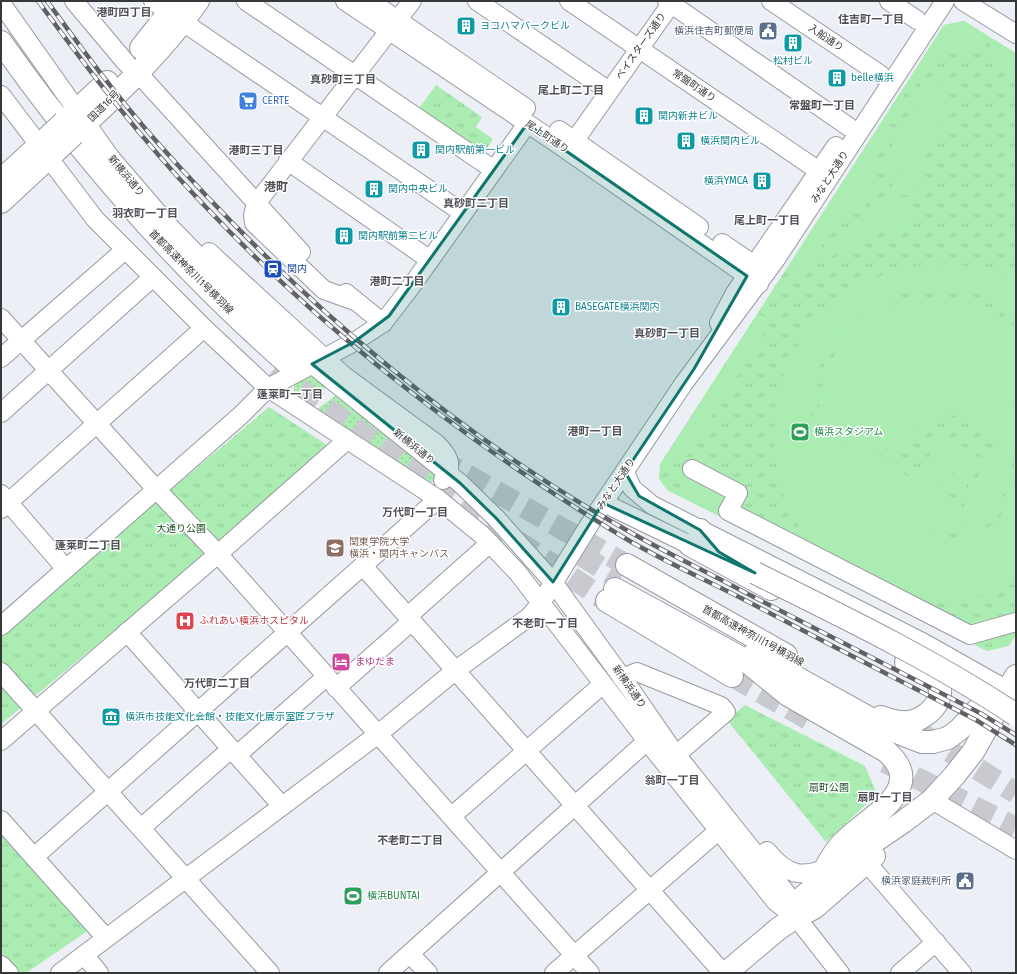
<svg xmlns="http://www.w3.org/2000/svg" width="1017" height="974" font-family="'Fira Sans','Noto Sans JP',sans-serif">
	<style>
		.grass { fill: url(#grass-dots) }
		.park { fill: url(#park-tufts) }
		.garden { fill: #aaecb1; fill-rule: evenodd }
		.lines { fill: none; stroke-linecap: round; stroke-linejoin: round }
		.highway-tunnel { stroke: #c9cad0; stroke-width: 22; stroke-dasharray: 22 11; stroke-linecap: butt }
		.minor-casing { stroke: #989aa0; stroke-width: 20 }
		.major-casing { stroke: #989aa0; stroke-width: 24 }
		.highway-casing { stroke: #989aa0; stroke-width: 24 }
		.minor { stroke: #fff; stroke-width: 18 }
		.major { stroke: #fff; stroke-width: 22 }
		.highway { stroke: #fff; stroke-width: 22 }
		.rail-casing { stroke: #616266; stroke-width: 4.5 }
		.rail { stroke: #fff; stroke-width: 3; stroke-dasharray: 9; stroke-linecap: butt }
		.highway-bridge-casing { stroke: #989aa0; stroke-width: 24; stroke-linecap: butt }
		.highway-bridge { stroke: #fff; stroke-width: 22 }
		.marked { fill: #0f766e; fill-opacity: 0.2; stroke: #0f766e; stroke-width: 3; stroke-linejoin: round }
		.labels { text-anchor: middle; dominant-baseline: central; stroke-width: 3; stroke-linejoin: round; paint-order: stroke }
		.culture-label { font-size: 10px; fill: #0d838f; stroke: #fff; text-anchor: start }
		.service-label { font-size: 10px; fill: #4e5e75; stroke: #fff; text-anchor: end }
		.street-label { font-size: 10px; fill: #37383a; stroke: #fff }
		.shop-label { font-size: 10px; fill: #366cbe; stroke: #fff; text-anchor: start }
		.transit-label { font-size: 10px; fill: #164399; stroke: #fff; text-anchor: start }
		.leisure-label { font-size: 10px; fill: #27864d; stroke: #fff; text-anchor: start }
		.park-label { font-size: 10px; fill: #164d22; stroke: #fff }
		.education-label { font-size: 10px; fill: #785e54; stroke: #fff; text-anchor: start }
		.health-label { font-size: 10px; fill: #be3a42; stroke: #fff; text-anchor: start }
		.hotel-label { font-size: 10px; fill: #b23c85; stroke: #fff; text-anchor: start }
		.neighbourhood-label { font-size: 11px; font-weight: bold; fill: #4f5056; stroke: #fff }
		.quarter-label { font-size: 12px; font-weight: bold; fill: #4f5056; stroke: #fff }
	</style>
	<defs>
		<pattern id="grass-dots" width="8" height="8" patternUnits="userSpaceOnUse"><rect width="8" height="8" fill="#aaecb1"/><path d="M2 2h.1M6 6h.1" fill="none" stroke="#93cb99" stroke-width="1.8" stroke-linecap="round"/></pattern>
		<pattern id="park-tufts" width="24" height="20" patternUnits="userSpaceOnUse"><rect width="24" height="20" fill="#aaecb1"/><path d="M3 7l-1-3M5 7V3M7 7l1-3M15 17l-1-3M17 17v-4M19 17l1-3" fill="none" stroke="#93cb99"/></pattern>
	</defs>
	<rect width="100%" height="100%" fill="#edeff6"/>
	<!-- grass -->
	<g class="grass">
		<path d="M314,375L329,386L305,402L294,392V386L300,380Z"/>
		<path d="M338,394L438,477L433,482H430L316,410Z"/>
	</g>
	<!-- park -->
	<g class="park">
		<path d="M964,21L1016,53V635L1009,646L987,651L667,490L659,479L660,464L944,25Z"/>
		<path d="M436,85L482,117L476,127L493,139L482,156L417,111Z"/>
		<path d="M269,407L327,445L202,558L1,724V637L154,504Z"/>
		<path d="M745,705L865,766L877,794L826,842L727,720Z"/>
		<path d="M1,832L89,930L26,973H19L1,953Z"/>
	</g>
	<!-- garden -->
	<g class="garden">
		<path d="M964,21L988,36L980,49C971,49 961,46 952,48C939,52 920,80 912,90L904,88L944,25Z"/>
		<path d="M993,40L1016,54V75L987,57V50Z"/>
		<path d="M942,66L941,80L948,94L949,106L947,117L937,144L918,151C913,161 907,170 895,171L889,165L890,151L903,122L911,112L919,94Z"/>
		<path d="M901,93L905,97V101L898,108L878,148V177L876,187L842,222L807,263C801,268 797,268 790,264Z"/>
		<path d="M922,154L919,194L914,196L896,195L892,188L894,182L910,169Z"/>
		<path d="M887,199L911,210L914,218L912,223L862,239L829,258L825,257L826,251L871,204Z"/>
		<path d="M945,264L987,268L1016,279V318C1011,313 1005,308 999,304C932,264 843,302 817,374C812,389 812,405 811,422L823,428L932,535V539C956,541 978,532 999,522L1016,461V582C986,597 949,606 915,598C902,595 889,585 876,579C862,572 837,563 824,554C802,538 787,508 780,482C749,371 830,264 945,264Z"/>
		<path d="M925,297C959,296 992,305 1016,329V400L994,438C968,397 900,416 899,465L819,420C818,367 847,320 898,302C907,299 916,299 925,297Z"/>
		<path d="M759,314L769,320V325L686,457L670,458L662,463Z"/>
		<path d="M1016,402V447L998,514C977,525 955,531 931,531L819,423V420L898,466V471L952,499L954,506L962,508L967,503V496L997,443L995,439Z"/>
		<path d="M947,438L975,453L980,463L963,492L956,493L953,495L926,478L923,468L939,440ZM951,463L956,465L958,470L955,474L951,475L946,470L947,466Z"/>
		<path d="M694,483H697L722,497L714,513L669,490L681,491Z"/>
	</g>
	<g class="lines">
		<!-- highway-tunnel -->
		<g class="highway-tunnel">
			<path d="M274,369L299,389L475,513L607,601"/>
			<path d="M438,459L627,565"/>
			<path d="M581,555L620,579"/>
			<path d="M732,676L808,719"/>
			<path d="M922,734L1016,793"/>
			<path d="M885,762L1016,828"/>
		</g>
		<!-- minor casing -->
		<g class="minor-casing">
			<g id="minor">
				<path d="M74,1L127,64"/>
				<path d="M153,1L170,13"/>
				<path d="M246,1L494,170"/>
				<path d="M345,1L558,144L759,284"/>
				<path d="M370,1L526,108"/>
				<path d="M477,1L609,91"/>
				<path d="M569,1L819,171"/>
				<path d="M667,1L849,127"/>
				<path d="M771,1L881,75"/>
				<path d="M889,1L917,20"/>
				<path d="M963,1L1016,34"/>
				<path d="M1,3L110,157L170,227L234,293L298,353L460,483L496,518L553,582L631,690L671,748L787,894L796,917"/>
				<path d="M183,22L463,213"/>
				<path d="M138,73L301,252"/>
				<path d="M1,95L95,219L204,328L268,388L438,499L482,535L518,573L647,741L776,902L796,917L840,973"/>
				<path d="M559,130L699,227"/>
				<path d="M568,150L673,1"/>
				<path d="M288,161L430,260"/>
				<path d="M722,243L766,273"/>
				<path d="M209,252L343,375L437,444C448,455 455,466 443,480"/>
				<path d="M346,293L383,323"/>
				<path d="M355,301L324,290L254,223L253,215L256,204L412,1"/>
				<path d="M1,318L156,489L218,554L590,973"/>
				<path d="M719,323L735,293L836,146"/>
				<path d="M1,358L125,250"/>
				<path d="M1,413L153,277"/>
				<path d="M692,469L738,493L728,511L970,635L1016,622"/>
				<path d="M625,472L632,488L652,505L924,643L1016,695"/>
				<path d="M1,494L66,569"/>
				<path d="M604,503L690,545"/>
				<path d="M1,509L204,328"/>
				<path d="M363,566L723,973"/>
				<path d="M408,616L490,543"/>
				<path d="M1,626L241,415L268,388L354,342L383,323L410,288L527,124"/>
				<path d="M127,632L282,806"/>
				<path d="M1,672L270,973"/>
				<path d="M622,678L637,672L721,706L726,712L684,748"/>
				<path d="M336,688L412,621"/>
				<path d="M1,741L218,554L347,440"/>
				<path d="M237,755L326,677"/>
				<path d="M932,800L1016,850"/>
				<path d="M452,816L603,684"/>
				<path d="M1,820L106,938"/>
				<path d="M141,828L231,749"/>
				<path d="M767,851C788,877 803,879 834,865"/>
				<path d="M34,857L438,499"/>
				<path d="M867,863L962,973"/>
				<path d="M410,954L428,973"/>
				<path d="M84,955L99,973"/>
				<path d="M1,965L9,973"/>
				<path d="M60,973L377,735L456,670L529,617L541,603L596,514L684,383L776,259L945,1"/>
				<path d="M388,973L647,741"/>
				<path d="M554,973L718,831"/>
				<path d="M900,973L936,942"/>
			</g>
		</g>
		<!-- major casing -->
		<g class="major-casing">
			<g id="major">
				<path d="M796,917L804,896L850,858L903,822L932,800L954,776L973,752L1016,676"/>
				<path d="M726,973L778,929L796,917L814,908L874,856"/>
			</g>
		</g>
		<!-- highway casing -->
		<g class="highway-casing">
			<g id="highway">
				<path d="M1,42C85,161 176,265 286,362"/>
				<path d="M141,48L178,1"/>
				<path d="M64,122L107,82"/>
				<path d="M74,134C118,94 164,50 198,1"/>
				<path d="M1,180L48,137"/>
				<path d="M1,202L57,150"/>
				<path d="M700,530L710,544L724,555"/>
				<path d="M690,545L771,589"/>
				<path d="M627,565L786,655"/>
				<path d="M615,589L745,660L788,695L886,751C932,791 861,820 839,847C830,858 823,873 815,886"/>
				<path d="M607,601L732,676"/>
				<path d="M754,654L889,729L922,742H933L948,738L960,729L984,703L1007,690"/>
				<path d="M881,717C889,720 898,723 908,722C924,721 949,700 937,682C931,672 916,668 906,662"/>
			</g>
		</g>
		<!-- minor -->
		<use href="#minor" class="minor"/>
		<!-- major -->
		<use href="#major" class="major"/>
		<!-- highway -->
		<use href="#highway" class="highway"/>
		<!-- rail casing -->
		<g class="rail-casing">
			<g id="rail">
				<path d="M38,1C89,71 141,139 201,202C325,334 469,444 623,537C661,560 702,578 741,598C819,639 898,680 976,720L1016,745"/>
				<path d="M47,1C82,49 117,97 157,142C293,295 451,432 630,532C668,554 708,572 746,593C824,633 902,673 980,713L1016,735"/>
			</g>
		</g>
		<!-- rail -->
		<use href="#rail" class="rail"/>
		<!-- highway-bridge casing -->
		<g class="highway-bridge-casing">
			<g id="highway-bridge">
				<path d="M48,137L64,122"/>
				<path d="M57,150L74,134"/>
				<path d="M755,573C844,617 933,660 1016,715"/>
			</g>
		</g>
		<!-- highway-bridge -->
		<use href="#highway-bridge" class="highway-bridge"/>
	</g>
	<!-- marked area -->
	<path class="marked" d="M527,124L747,276L694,369L625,472L639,496L700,530L719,552L755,573L603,503L553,582L496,518L460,483L312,364L354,342L389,316Z"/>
	<!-- icons -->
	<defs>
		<g id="building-square" transform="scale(1)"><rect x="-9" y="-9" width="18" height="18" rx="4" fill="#0f9aa8" stroke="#fff"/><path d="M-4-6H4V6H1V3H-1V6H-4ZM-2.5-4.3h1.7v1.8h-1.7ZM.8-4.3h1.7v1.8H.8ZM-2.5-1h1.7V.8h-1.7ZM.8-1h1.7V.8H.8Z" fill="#fff"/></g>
		<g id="civic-square" transform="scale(1)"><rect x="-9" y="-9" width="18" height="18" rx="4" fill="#5c6f8a" stroke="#fff"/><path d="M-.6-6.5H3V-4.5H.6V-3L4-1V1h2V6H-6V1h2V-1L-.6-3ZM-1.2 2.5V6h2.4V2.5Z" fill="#fff"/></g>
		<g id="supermarket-square" transform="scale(1)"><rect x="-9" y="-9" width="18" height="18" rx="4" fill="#3f7fe0" stroke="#fff"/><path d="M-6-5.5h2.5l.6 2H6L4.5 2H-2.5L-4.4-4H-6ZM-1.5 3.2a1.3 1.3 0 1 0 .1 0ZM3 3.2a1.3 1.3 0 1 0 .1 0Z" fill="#fff"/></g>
		<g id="station-square" transform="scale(1)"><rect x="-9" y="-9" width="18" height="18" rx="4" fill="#1a4fb4" stroke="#fff"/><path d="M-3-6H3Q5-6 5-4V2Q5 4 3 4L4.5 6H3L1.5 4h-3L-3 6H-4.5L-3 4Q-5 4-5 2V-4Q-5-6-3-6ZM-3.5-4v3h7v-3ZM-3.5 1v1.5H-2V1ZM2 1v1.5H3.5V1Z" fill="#fff"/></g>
		<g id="stadium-square" transform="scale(1)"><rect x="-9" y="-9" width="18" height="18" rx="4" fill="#2e9e5b" stroke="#fff"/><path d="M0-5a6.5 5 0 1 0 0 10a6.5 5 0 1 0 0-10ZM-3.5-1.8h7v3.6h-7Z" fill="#fff"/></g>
		<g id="university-square" transform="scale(1)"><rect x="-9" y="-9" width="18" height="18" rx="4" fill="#8d6e63" stroke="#fff"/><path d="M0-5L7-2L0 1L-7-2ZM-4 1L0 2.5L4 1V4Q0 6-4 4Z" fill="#fff"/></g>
		<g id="hospital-square" transform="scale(1)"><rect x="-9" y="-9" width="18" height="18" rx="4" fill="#e0444e" stroke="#fff"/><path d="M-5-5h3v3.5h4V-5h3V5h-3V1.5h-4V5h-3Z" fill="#fff"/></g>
		<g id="hotel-square" transform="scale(1)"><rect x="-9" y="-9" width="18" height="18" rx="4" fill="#d1479c" stroke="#fff"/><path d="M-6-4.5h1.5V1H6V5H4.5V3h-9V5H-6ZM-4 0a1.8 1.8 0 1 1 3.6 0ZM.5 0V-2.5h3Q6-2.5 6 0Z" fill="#fff"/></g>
		<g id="museum-square" transform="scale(1)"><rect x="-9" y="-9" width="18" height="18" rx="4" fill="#0f9aa8" stroke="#fff"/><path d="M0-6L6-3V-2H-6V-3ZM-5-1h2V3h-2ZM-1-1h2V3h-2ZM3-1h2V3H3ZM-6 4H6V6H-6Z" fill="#fff"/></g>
	</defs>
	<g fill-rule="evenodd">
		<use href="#building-square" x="466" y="26"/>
		<use href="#civic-square" x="768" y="31"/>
		<use href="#building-square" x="793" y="43"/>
		<use href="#building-square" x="837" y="78"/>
		<use href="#supermarket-square" x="248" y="101"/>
		<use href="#building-square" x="644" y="116"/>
		<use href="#building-square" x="686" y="141"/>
		<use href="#building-square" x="421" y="150"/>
		<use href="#building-square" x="762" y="181"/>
		<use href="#building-square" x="374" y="189"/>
		<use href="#building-square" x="344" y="236"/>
		<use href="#station-square" x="273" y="269"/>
		<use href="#building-square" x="561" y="307"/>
		<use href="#stadium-square" x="800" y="432"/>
		<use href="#university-square" x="335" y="548"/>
		<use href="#hospital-square" x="185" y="621"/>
		<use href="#hotel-square" x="341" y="662"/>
		<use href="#museum-square" x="111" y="717"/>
		<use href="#civic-square" x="965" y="881"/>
		<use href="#stadium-square" x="353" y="896"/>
	</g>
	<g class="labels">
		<!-- culture labels -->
		<g class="culture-label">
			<text x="480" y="26">ヨコハマパークビル</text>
			<text x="793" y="61" text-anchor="middle">松村ビル</text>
			<text x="851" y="78">belle横浜</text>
			<text x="658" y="116">関内新井ビル</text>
			<text x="700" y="141">横浜関内ビル</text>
			<text x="435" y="150">関内駅前第一ビル</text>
			<text x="748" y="181" text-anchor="end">横浜YMCA</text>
			<text x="388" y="189">関内中央ビル</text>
			<text x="358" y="236">関内駅前第二ビル</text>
			<text x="575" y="307">BASEGATE横浜関内</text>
			<text x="125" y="717">横浜市技能文化会館・技能文化展示室匠プラザ</text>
		</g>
		<!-- service labels -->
		<g class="service-label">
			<text x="754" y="31">横浜住吉町郵便局</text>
			<text x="951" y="881">横浜家庭裁判所</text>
		</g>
		<!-- street labels -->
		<g class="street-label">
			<text transform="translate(826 38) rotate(34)">入船通り</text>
			<text transform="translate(641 46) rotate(-55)">ベイスターズ通り</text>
			<text transform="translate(694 86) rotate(34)">常盤町通り</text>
			<text transform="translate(104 106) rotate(-45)">国道16号</text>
			<text transform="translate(547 137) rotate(34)">尾上町通り</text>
			<text transform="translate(126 176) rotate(50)">新横浜通り</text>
			<text transform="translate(830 177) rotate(-57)">みなと大通り</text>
			<text transform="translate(191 272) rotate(45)">首都高速神奈川1号横羽線</text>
			<text transform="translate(414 447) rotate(39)">新横浜通り</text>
			<text transform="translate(616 484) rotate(-56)">みなと大通り</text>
			<text transform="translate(753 636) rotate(29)">首都高速神奈川1号横羽線</text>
			<text transform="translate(629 687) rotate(55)">新横浜通り</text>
		</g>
		<!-- shop labels -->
		<g class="shop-label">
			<text x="262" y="101">CERTE</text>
		</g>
		<!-- transit labels -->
		<g class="transit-label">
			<text x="287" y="269">関内</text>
		</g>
		<!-- leisure labels -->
		<g class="leisure-label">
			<text x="814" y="432">横浜スタジアム</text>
			<text x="367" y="896">横浜BUNTAI</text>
		</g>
		<!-- park labels -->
		<g class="park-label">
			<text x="181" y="529">大通り公園</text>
			<text x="829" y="788">扇町公園</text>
		</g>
		<!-- education labels -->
		<g class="education-label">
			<text x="349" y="542">関東学院大学<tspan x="349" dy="12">横浜・関内キャンパス</tspan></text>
		</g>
		<!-- health labels -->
		<g class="health-label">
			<text x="199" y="621">ふれあい横浜ホスピタル</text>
		</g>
		<!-- hotel labels -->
		<g class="hotel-label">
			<text x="355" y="662">まゆだま</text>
		</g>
		<!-- neighbourhood labels -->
		<g class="neighbourhood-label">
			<text x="124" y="12">港町四丁目</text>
			<text x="871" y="19">住吉町一丁目</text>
			<text x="343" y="79">真砂町三丁目</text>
			<text x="571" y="90">尾上町二丁目</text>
			<text x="822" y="105">常盤町一丁目</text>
			<text x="256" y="150">港町三丁目</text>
			<text x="476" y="203">真砂町二丁目</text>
			<text x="145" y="213">羽衣町一丁目</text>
			<text x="767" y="220">尾上町一丁目</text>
			<text x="397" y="281">港町二丁目</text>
			<text x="667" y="333">真砂町一丁目</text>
			<text x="290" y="394">蓬莱町一丁目</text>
			<text x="595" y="431">港町一丁目</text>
			<text x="415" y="512">万代町一丁目</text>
			<text x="88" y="545">蓬莱町二丁目</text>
			<text x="545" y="623">不老町一丁目</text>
			<text x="217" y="683">万代町二丁目</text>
			<text x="672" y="780">翁町一丁目</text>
			<text x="885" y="797">扇町一丁目</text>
			<text x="410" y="840">不老町二丁目</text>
		</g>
		<!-- quarter labels -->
		<g class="quarter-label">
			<text x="276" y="187">港町</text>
		</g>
	</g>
	<!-- border -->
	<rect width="1017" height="974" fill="none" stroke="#37383a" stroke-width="4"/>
</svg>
